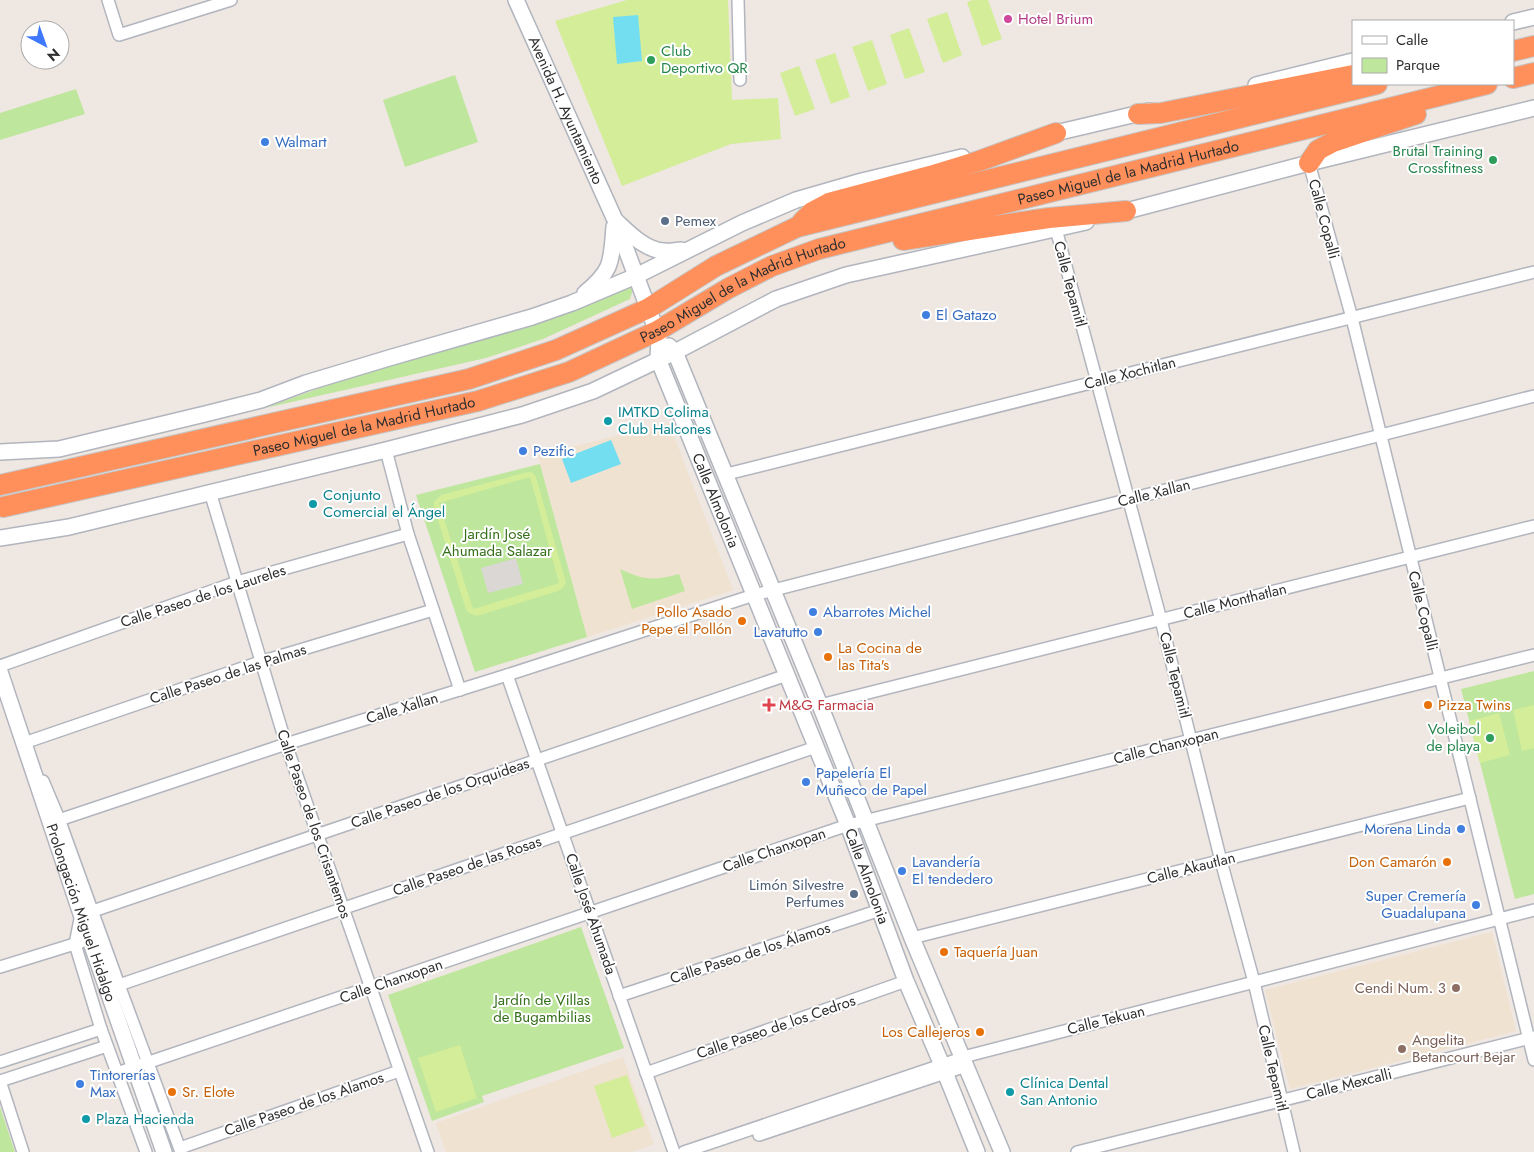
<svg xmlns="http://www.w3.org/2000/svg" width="1534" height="1152" font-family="Jost,sans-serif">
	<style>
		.education { fill: #f0e2d1 }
		.green { fill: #bee69d }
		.pitch { fill: #d3ed99; fill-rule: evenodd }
		.plaza { fill: #dbd7d4 }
		.water { fill: #74def1 }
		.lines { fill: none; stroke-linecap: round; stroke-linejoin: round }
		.street-casing { stroke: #b1b5be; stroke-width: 14 }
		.secondary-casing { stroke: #b1b5be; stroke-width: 18 }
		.highway-casing { stroke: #c4c4c4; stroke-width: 22 }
		.street { stroke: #fff; stroke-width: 11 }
		.secondary { stroke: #fff; stroke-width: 15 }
		.highway { stroke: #ff905c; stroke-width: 20 }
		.hotel-dot { fill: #d1479c; stroke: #fff; stroke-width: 2 }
		.leisure-dot { fill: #2e9e5b; stroke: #fff; stroke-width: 2 }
		.shop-dot { fill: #3f7fe0; stroke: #fff; stroke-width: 2 }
		.service-dot { fill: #5c6f8a; stroke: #fff; stroke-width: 2 }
		.culture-dot { fill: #0f9aa8; stroke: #fff; stroke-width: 2 }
		.food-dot { fill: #e8710a; stroke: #fff; stroke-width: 2 }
		.health-dot { fill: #e0444e; stroke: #fff; stroke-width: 2 }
		.education-dot { fill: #8d6e63; stroke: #fff; stroke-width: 2 }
		.labels { text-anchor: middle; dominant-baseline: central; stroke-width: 4; stroke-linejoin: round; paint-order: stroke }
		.hotel-label { font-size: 15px; fill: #b23c85; stroke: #fff; text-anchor: start }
		.leisure-label { font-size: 15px; fill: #27864d; stroke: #fff; text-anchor: end }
		.street-label { font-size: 15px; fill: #2e2e2e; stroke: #fff }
		.shop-label { font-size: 15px; fill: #366cbe; stroke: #fff; text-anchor: start }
		.service-label { font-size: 15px; fill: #4e5e75; stroke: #fff; text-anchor: start }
		.culture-label { font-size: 15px; fill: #0d838f; stroke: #fff; text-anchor: start }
		.park-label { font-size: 15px; fill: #356f1a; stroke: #fff }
		.food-label { font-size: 15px; fill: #c56008; stroke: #fff; text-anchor: start }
		.health-label { font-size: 15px; fill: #be3a42; stroke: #fff; text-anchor: start }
		.education-label { font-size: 15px; fill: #785e54; stroke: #fff; text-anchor: end }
	</style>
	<rect width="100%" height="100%" fill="#efe7e1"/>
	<!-- education -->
	<g class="education">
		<path d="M669,423L733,590L587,637L538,455Z"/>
		<path d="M1492,932L1516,1031L1290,1089L1265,990Z"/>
		<path d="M623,1057L654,1144L632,1152H446L436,1123Z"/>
	</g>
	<!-- green -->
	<g class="green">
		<path d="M455,75L478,142L405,167L383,100Z"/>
		<path d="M76,89L85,114L0,140V113Z"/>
		<path d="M623,286L633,289L630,299L543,339L486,358L265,408L394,361L529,327L573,310Z"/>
		<path d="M540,464L587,637L475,672L416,495Z"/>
		<path d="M620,569C644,580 653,581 679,574L685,591L632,609Z"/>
		<path d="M1534,671V894L1515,899L1461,689Z"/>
		<path d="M581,927L624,1048L482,1096L484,1102L432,1121L388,995Z"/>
		<path d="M0,1107L15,1152H0Z"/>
	</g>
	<!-- pitch -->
	<g class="pitch">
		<path d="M627,0H728L732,100L778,98L781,139L731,144L622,186L555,21Z"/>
		<path d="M973,0H988L1002,39L982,46L967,2Z"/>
		<path d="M947,12L962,55L943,63L927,19Z"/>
		<path d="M909,28L925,72L905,79L890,35Z"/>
		<path d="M872,40L887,84L868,91L852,47Z"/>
		<path d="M835,53L850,97L831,104L815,60Z"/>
		<path d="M799,66L815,109L795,116L780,73Z"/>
		<path d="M528,472L533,473L536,477L566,582L563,588L558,591L477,616L469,613L466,610L434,507V502L441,495ZM530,477L559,583L473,609L439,503Z"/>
		<path d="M1534,705V748L1522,751L1513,710Z"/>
		<path d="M1499,713L1510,755L1480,763L1469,721Z"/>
		<path d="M460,1045L477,1098L436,1112L418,1058Z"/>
		<path d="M627,1075L645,1126L612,1138L594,1086Z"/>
	</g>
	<!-- plaza -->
	<path class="plaza" d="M516,558L523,584L488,593L481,568Z"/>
	<!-- water -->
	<g class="water">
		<path d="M638,15L642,61L617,64L613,17Z"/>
		<path d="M611,440L621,464L571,483L562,459Z"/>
	</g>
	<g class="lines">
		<!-- street casing -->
		<g class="street-casing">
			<g id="street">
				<path d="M108,0L119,35L231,0"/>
				<path d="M738,0L740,80"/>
				<path d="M1309,163L1352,318L1534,1060"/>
				<path d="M1056,229L1161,620L1221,861L1254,982L1294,1152"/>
				<path d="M386,450L408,534L460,690"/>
				<path d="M727,474L1534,272"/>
				<path d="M210,492L286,744L428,1152"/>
				<path d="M0,666L237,582L408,534"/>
				<path d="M507,675L674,1152"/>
				<path d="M820,705L1534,526"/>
				<path d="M24,743L260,662L433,610"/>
				<path d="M43,781L59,819L119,985L181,1152"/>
				<path d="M50,823L286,744L507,675L754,595L1534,396"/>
				<path d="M93,911L787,675"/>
				<path d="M81,914L75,944L101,1029L146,1152"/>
				<path d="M912,938L1470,798"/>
				<path d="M0,967L81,942"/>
				<path d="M119,985L816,747"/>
				<path d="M619,996L880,910"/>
				<path d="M0,1062L101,1029"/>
				<path d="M117,1073L848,825L1534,655"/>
				<path d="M646,1073L906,981"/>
				<path d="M0,1081L107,1046"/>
				<path d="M0,1081L23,1152"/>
				<path d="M759,1135L966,1066"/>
				<path d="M180,1148L399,1071"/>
				<path d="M684,1152L971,1055L1534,910"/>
				<path d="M1077,1152L1534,1037"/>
			</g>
		</g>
		<!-- secondary casing -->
		<g class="secondary-casing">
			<g id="secondary">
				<path id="s1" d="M516,0L615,220L659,337L658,359L848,825L906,981L942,1065L977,1152"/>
				<path d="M1513,22L1534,17"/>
				<path d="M1256,85L1353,61"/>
				<path d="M1047,135L1149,111"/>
				<path d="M1115,214L1309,163L1534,108"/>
				<path d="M616,221C629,233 645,250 664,251C670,252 676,250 681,250"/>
				<path d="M585,293C613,270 611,262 614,227"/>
				<path d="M669,346L675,352L820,705L912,938L1002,1152"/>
				<path d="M0,452L59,449L205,414L261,400L306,383L389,358L532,317L572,303L636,276L742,223L796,200L862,181L962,157"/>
				<path d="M0,538L69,527L386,450L522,415L593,391L675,352L776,299L846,275L1086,222"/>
				<path id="s2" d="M0,672L81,914L164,1152"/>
			</g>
		</g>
		<!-- highway casing -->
		<g class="highway-casing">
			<g id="highway">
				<path d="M1513,51L1534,46"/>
				<path d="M1513,78L1534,73"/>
				<path d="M1138,114L1161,113L1353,75"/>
				<path d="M1309,163L1318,150L1333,142L1416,114"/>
				<path d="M802,222L812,212L829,203L930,176L979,161L1056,133"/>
				<path d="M903,240L1049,218L1126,211"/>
				<path d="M0,485L469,379L556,350L649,308L716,266L797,227L1377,84"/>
				<path id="s3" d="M3,507L478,401L569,372L657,331L729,288L772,266L819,249L1487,84"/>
			</g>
		</g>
		<!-- street -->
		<use href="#street" class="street"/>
		<!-- secondary -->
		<use href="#secondary" class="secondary"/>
		<!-- highway -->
		<use href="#highway" class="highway"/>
	</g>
	<!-- markers -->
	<circle class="hotel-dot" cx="1008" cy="19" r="5"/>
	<g class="leisure-dot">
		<circle cx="651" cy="60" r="5"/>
		<circle cx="1493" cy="160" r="5"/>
		<circle cx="1490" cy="738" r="5"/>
	</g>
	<g class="shop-dot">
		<circle cx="265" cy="142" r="5"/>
		<circle cx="926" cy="315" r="5"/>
		<circle cx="523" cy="451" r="5"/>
		<circle cx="813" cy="612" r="5"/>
		<circle cx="818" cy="632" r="5"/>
		<circle cx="806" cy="782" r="5"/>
		<circle cx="1461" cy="829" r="5"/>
		<circle cx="902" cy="871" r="5"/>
		<circle cx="1476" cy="905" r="5"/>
		<circle cx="80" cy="1084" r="5"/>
	</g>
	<g class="service-dot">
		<circle cx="665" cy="221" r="5"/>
		<circle cx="854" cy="894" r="5"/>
	</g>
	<g class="culture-dot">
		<circle cx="608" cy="421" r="5"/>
		<circle cx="313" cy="504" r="5"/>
		<circle cx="1010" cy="1092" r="5"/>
		<circle cx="86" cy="1119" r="5"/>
	</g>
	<g class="food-dot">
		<circle cx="742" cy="621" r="5"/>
		<circle cx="828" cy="657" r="5"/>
		<circle cx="1428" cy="705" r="5"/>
		<circle cx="1447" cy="862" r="5"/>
		<circle cx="944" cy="952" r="5"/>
		<circle cx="980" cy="1032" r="5"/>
		<circle cx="172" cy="1092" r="5"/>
	</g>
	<path class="health-dot" d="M766.5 697.5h5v5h5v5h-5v5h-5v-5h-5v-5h5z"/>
	<g class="education-dot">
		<circle cx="1456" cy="988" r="5"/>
		<circle cx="1402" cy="1049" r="5"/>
	</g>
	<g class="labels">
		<!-- hotel labels -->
		<g class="hotel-label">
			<text x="1018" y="19">Hotel Brium</text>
		</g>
		<!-- leisure labels -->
		<g class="leisure-label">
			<text x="661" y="51" text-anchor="start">Club<tspan x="661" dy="17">Deportivo QR</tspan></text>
			<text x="1483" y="151">Brutal Training<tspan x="1483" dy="17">Crossfitness</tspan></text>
			<text x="1480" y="729">Voleibol<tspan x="1480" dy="17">de playa</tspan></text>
		</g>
		<!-- street labels -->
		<g class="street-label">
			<text stroke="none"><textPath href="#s1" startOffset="121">Avenida H. Ayuntamiento</textPath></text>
			<text stroke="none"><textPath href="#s3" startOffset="1180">Paseo Miguel de la Madrid Hurtado</textPath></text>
			<text transform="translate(1324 219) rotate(75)">Calle Copalli</text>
			<text transform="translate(1070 284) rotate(75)">Calle Tepamitl</text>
			<text stroke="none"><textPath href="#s3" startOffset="775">Paseo Miguel de la Madrid Hurtado</textPath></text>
			<text transform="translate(1130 373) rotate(-14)">Calle Xochitlan</text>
			<text stroke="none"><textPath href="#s3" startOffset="370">Paseo Miguel de la Madrid Hurtado</textPath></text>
			<text transform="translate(1154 493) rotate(-14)">Calle Xallan</text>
			<text stroke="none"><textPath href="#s1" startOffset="541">Calle Almolonia</textPath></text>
			<text transform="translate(203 596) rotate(-18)">Calle Paseo de los Laureles</text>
			<text transform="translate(1235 601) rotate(-14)">Calle Monthatlan</text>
			<text transform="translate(1423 611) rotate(76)">Calle Copalli</text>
			<text transform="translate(228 674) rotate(-18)">Calle Paseo de las Palmas</text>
			<text transform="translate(1175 675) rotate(76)">Calle Tepamitl</text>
			<text transform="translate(402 708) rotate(-17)">Calle Xallan</text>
			<text transform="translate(1166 746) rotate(-14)">Calle Chanxopan</text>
			<text transform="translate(440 793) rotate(-19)">Calle Paseo de los Orquideas</text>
			<text transform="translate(314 824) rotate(71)">Calle Paseo de los Crisantemos</text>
			<text transform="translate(774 850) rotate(-19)">Calle Chanxopan</text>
			<text transform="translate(467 866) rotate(-19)">Calle Paseo de las Rosas</text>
			<text transform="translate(1191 868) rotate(-14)">Calle Akautlan</text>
			<text stroke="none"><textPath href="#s1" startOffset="946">Calle Almolonia</textPath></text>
			<text stroke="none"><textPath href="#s2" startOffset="254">Prolongación Miguel Hidalgo</textPath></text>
			<text transform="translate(591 914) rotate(71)">Calle José Ahumada</text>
			<text transform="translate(750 953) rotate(-18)">Calle Paseo de los Álamos</text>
			<text transform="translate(391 981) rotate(-19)">Calle Chanxopan</text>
			<text transform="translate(1106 1020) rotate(-14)">Calle Tekuan</text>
			<text transform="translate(776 1027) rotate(-19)">Calle Paseo de los Cedros</text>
			<text transform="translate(1273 1068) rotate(77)">Calle Tepamitl</text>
			<text transform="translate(1349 1084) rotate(-14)">Calle Mexcalli</text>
			<text transform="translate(304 1104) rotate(-19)">Calle Paseo de los Alamos</text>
		</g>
		<!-- shop labels -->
		<g class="shop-label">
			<text x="275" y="142">Walmart</text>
			<text x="936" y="315">El Gatazo</text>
			<text x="533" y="451">Pezific</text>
			<text x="823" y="612">Abarrotes Michel</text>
			<text x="808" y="632" text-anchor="end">Lavatutto</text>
			<text x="816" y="773">Papelería El<tspan x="816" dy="17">Muñeco de Papel</tspan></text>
			<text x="1451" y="829" text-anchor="end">Morena Linda</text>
			<text x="912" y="862">Lavandería<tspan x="912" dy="17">El tendedero</tspan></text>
			<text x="1466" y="896" text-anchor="end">Super Cremería<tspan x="1466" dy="17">Guadalupana</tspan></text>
			<text x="90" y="1075">Tintorerías<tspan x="90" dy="17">Max</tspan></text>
		</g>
		<!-- service labels -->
		<g class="service-label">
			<text x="675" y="221">Pemex</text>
			<text x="844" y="885" text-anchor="end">Limón Silvestre<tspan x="844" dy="17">Perfumes</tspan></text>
		</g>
		<!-- culture labels -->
		<g class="culture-label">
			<text x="618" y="412">IMTKD Colima<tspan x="618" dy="17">Club Halcones</tspan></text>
			<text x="323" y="495">Conjunto<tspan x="323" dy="17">Comercial el Ángel</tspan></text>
			<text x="1020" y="1083">Clínica Dental<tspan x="1020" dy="17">San Antonio</tspan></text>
			<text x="96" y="1119">Plaza Hacienda</text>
		</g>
		<!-- park labels -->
		<g class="park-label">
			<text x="497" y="534">Jardín José<tspan x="497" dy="17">Ahumada Salazar</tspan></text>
			<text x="542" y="1000">Jardín de Villas<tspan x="542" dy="17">de Bugambilias</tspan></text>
		</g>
		<!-- food labels -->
		<g class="food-label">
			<text x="732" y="612" text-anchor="end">Pollo Asado<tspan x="732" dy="17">Pepe el Pollón</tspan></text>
			<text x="838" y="648">La Cocina de<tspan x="838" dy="17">las Tita's</tspan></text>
			<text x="1438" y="705">Pizza Twins</text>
			<text x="1437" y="862" text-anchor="end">Don Camarón</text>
			<text x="954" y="952">Taquería Juan</text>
			<text x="970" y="1032" text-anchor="end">Los Callejeros</text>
			<text x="182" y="1092">Sr. Elote</text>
		</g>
		<!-- health labels -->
		<g class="health-label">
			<text x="779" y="705">M&amp;G Farmacia</text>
		</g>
		<!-- education labels -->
		<g class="education-label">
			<text x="1446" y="988">Cendi Num. 3</text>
			<text x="1412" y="1040" text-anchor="start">Angelita<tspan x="1412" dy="17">Betancourt Bejar</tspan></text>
		</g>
	</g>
	<!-- legend -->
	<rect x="1352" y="20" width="162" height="65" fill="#ffffff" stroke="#ababab"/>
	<rect x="1362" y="36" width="25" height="8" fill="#ffffff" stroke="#ababab"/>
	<text x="1396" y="45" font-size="15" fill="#2e2e2e">Calle</text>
	<rect x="1362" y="58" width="25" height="15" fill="#bee69d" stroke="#ababab"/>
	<text x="1396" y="70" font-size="15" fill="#2e2e2e">Parque</text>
	<!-- north arrow -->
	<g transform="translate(45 45) rotate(139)"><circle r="24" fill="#ffffff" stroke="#ababab"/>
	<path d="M0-4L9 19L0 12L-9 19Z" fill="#4078fd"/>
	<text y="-8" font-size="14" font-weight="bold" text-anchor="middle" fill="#2e2e2e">N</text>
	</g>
</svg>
